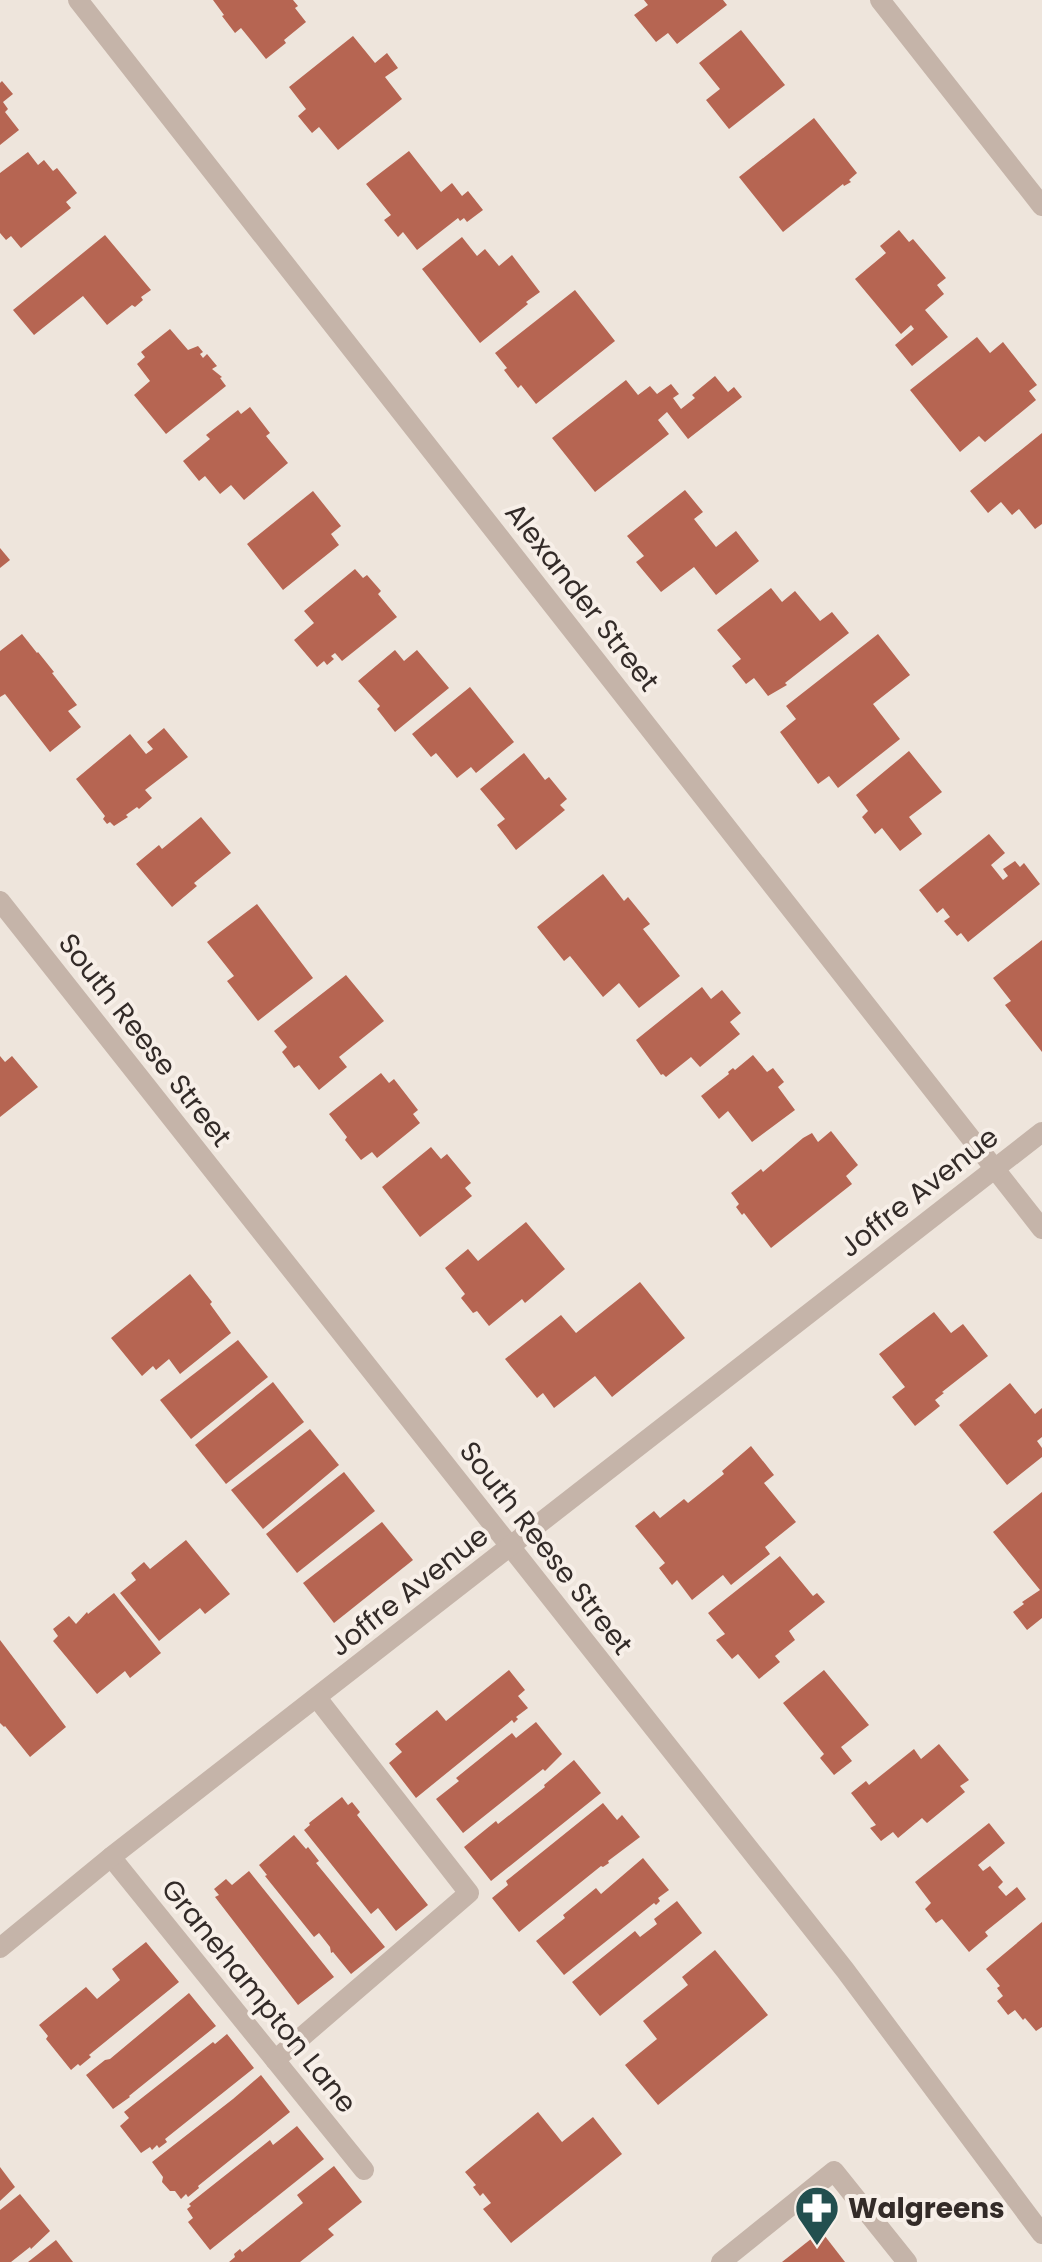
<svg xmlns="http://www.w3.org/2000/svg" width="1042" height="2262" font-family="Poppins,sans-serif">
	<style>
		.building { fill: #b66552 }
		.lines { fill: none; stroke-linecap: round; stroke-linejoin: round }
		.minor { stroke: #c5b4a9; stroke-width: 20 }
		.labels { text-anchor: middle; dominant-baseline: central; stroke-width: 8; stroke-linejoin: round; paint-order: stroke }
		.street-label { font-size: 28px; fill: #332b28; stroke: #f7efe8 }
		.poi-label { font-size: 28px; font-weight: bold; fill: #332b28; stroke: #f7efe8; text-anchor: start }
	</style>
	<rect width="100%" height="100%" fill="#eee5dc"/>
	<!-- building -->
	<g class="building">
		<path d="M213,0H293L298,6L295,8L306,22L284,40L286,43L266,59L241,28L235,33L222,16L224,15Z"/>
		<path d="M644,0H723L727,5L677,44L668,33L656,42L634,15L648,5Z"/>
		<path d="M741,30L785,85L729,129L706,100L720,89L699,63Z"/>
		<path d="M353,36L375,63L387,53L398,68L385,77L402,99L338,150L319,127L312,133L298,116L306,109L289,87Z"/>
		<path d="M2,81L13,94L3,102L8,109L5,112L19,130L0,145V83Z"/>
		<path d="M814,118L857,173L849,180L851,182L844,186L843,184L783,232L739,177Z"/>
		<path d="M409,151L441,192L452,183L462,196L468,191L483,210L467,222L464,218L460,221L458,218L417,250L403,232L398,237L384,220L391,215L366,184Z"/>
		<path d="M28,152L38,165L44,160L53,171L57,168L77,193L66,202L71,208L21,248L11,236L6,240L0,233V173Z"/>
		<path d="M899,230L909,242L913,239L946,278L937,285L944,294L925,310L948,337L912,366L895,345L914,329L911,325L901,334L855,279L886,253L880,246Z"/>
		<path d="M105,235L151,290L141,297L143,300L135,307L132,305L107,325L83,296L34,335L13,310Z"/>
		<path d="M462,237L477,256L485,249L499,266L512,255L540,292L526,302L528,304L480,343L422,269Z"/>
		<path d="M575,290L615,341L536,404L521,385L518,388L504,370L507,368L495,353Z"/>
		<path d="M170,329L188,350L198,346L203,352L200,354L203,358L207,354L217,366L212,369L222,377L220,378L226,386L166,434L134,395L150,381L137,364L145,357L141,352Z"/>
		<path d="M977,337L990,353L1003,342L1037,385L1029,391L1036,400L985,442L979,436L960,452L910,390Z"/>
		<path d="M715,376L728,392L734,387L742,397L688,439L667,412L658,420L669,434L595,492L552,438L626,380L638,395L650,386L657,394L671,384L679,394L673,398L681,409L695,398L692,395Z"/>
		<path d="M250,407L270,433L266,436L288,463L244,500L231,485L220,494L205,476L199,481L183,461L210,439L206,435L238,410L241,414Z"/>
		<path d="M1042,433V524L1035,529L1019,509L1012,515L1001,502L988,513L970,491Z"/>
		<path d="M685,490L703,512L694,519L716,547L736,531L759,561L716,595L694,567L661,592L636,562L644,556L627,536Z"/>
		<path d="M313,491L341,526L331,534L339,545L283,590L247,544Z"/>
		<path d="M0,548L10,560L0,568Z"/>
		<path d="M355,569L363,578L367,575L381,591L378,594L397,617L342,661L335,653L331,656L334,659L327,665L324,661L317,667L294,640L314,623L304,611Z"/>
		<path d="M771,588L782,602L795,591L820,621L832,612L849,633L785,683L787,685L768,696L754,678L746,684L732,666L741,659L717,630Z"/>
		<path d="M22,634L37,653L38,652L54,672L52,673L77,705L68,711L81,727L50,752L5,694L0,697V651Z"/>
		<path d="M878,634L910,675L873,704L900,739L838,788L829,776L818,784L780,732L796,719L786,706Z"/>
		<path d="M395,650L404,661L417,650L449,688L395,732L377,709L380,706L358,681Z"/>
		<path d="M470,687L514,742L476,773L471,767L457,778L436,753L431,757L412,734Z"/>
		<path d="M164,728L188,757L145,790L152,798L139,809L137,807L126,815L128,817L114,826L110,822L107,824L103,819L105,816L76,779L130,734L146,754L153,749L147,742Z"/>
		<path d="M909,751L942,792L909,817L922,834L900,851L882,828L875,834L862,817L868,811L856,795Z"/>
		<path d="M524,753L545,780L549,777L567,799L560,805L565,810L516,850L497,825L505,819L480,789Z"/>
		<path d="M201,817L231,853L194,883L197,886L172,907L136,864L159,845L162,849Z"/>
		<path d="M989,834L1005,853L991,865L1003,880L1008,876L1003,869L1015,861L1020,867L1024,863L1040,884L968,942L961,933L957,936L944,921L950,917L943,908L937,913L919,890Z"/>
		<path d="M603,874L624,901L628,897L650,924L643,929L680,976L639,1008L619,983L603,997L570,956L564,961L537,927Z"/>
		<path d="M257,904L313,978L258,1021L227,981L234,976L207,942Z"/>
		<path d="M1042,940V1052L1005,1005L1011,1001L993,978Z"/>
		<path d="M346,975L384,1021L339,1057L347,1067L319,1090L299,1065L294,1068L282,1052L287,1047L274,1031Z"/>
		<path d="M702,987L711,999L722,990L741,1013L730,1022L740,1034L700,1067L691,1057L666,1077L663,1074L661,1075L636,1040Z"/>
		<path d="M753,1055L767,1072L773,1068L784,1082L778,1087L795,1110L752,1142L728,1111L719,1119L701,1096L729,1074L728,1072L733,1068L735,1070Z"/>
		<path d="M0,1056L5,1062L12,1056L38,1087L0,1117Z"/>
		<path d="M381,1073L389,1083L394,1079L418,1110L413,1114L420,1123L377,1158L372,1152L361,1160L345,1140L347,1137L329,1114Z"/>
		<path d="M831,1131L858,1165L846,1176L852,1184L771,1248L744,1213L742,1215L736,1207L739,1204L731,1193L761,1169L763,1172L803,1138L812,1133L818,1142Z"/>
		<path d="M431,1147L441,1159L447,1154L471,1183L465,1188L472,1196L420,1237L382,1187Z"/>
		<path d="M526,1222L565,1269L525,1303L522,1299L489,1326L477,1311L473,1313L461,1298L465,1294L445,1268L468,1249L478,1261Z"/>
		<path d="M190,1274L212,1302L210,1304L231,1333L180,1374L169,1359L156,1370L153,1366L142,1376L111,1338Z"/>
		<path d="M640,1282L685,1338L612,1397L595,1376L554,1408L543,1393L537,1398L505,1359L561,1315L576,1333Z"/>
		<path d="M934,1312L951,1333L963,1324L988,1356L942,1392L944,1393L935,1400L940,1406L915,1426L892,1397L905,1387L879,1354Z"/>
		<path d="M238,1340L268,1377L191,1439L160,1400Z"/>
		<path d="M273,1382L304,1422L226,1484L195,1445Z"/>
		<path d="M1010,1383L1035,1414L1042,1408V1437L1037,1441L1042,1448V1457L1007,1485L959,1425Z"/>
		<path d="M310,1429L339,1465L263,1529L231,1490Z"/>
		<path d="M751,1446L774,1475L764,1483L796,1522L765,1547L770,1554L731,1585L723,1575L692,1600L677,1580L672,1585L659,1568L665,1563L635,1526L654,1511L660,1518L684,1499L688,1503L724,1474L722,1471Z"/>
		<path d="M344,1472L375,1511L297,1573L266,1534Z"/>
		<path d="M1042,1492V1618L1027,1630L1013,1612L1024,1604L1022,1602L1040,1590L993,1532Z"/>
		<path d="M382,1522L413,1560L334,1623L303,1583Z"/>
		<path d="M186,1540L230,1594L205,1614L200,1608L159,1641L120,1593L136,1580L131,1573L144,1562L150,1569Z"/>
		<path d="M780,1556L813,1596L817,1593L825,1602L789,1631L795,1640L775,1656L780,1662L759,1679L738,1654L732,1659L716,1640L725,1634L708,1613Z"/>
		<path d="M114,1593L161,1653L130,1678L125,1671L97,1694L53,1641L58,1636L53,1629L69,1616L76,1624L87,1612L88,1614Z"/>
		<path d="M0,1640L66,1727L30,1757L5,1726L4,1727L0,1723Z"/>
		<path d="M509,1670L525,1690L518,1696L528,1708L516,1717L518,1719L514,1723L512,1720L416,1798L389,1763L402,1752L395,1744L437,1710L446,1721Z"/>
		<path d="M824,1670L869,1725L841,1747L852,1761L834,1775L820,1758L824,1754L783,1703Z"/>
		<path d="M536,1722L562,1754L545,1771L543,1769L463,1833L436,1799L459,1781L456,1778L512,1733L516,1738Z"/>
		<path d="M939,1744L969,1780L960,1786L965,1792L927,1823L922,1818L898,1838L893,1832L881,1841L870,1828L876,1825L851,1793L866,1781L869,1785L914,1749L921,1759Z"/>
		<path d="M574,1760L601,1793L491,1881L464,1847L496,1821L498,1824L545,1787L544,1785Z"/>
		<path d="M342,1797L348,1805L352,1802L360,1812L357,1815L428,1905L396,1931L378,1908L371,1914L304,1830L310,1825L309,1823Z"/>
		<path d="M603,1803L617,1820L622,1815L640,1837L608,1861L609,1863L603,1867L601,1866L519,1932L492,1898L508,1885L506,1881Z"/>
		<path d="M989,1823L1005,1843L978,1865L983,1871L990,1866L1003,1882L998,1887L1006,1896L1017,1887L1026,1899L985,1932L988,1936L969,1952L942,1919L936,1923L925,1909L931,1903L915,1882Z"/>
		<path d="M294,1835L306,1849L308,1847L319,1861L316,1863L385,1947L351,1974L333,1952L331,1953L330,1947L319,1933L314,1937L265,1876L267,1875L259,1865Z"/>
		<path d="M643,1858L669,1890L658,1898L660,1901L656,1905L654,1903L564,1975L536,1941L565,1918L563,1915L596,1888L601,1894Z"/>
		<path d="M249,1871L334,1977L298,2005L215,1897L219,1895L214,1889L226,1879L232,1885Z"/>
		<path d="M677,1901L702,1933L600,2016L572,1982L635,1931L640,1937L657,1924L654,1919Z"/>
		<path d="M1042,1922V2027L1036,2031L1025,2018L1023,2020L1015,2010L1008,2015L997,2001L1003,1996L997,1988L1000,1986L986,1969Z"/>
		<path d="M146,1942L179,1982L89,2055L91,2057L80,2066L78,2064L71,2070L46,2039L48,2036L39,2025L86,1987L97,1999L120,1980L112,1969Z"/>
		<path d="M715,1950L768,2015L658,2105L625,2065L657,2039L643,2021L688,1985L682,1977Z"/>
		<path d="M189,1993L216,2026L129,2096L130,2097L113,2109L86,2075L105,2060L110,2059Z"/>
		<path d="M227,2034L254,2068L165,2139L167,2142L159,2148L157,2145L152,2150L150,2147L141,2153L120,2126L129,2118L124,2112L213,2042L215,2044Z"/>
		<path d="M261,2075L290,2112L198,2186L199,2188L188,2197L186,2194L181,2199L175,2191H170L162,2182L163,2177L152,2162L233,2099Z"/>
		<path d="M538,2112L562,2142L593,2117L622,2154L511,2243L483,2209L491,2203L483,2193L480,2196L473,2187L476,2185L465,2172Z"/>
		<path d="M297,2126L324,2159L210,2250L188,2222L193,2218L187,2209L191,2206L189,2204L270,2140L273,2145Z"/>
		<path d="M334,2166L362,2202L328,2229L334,2235L300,2262H229L235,2257L234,2254L240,2249L242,2252L303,2203L297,2195Z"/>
		<path d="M0,2167L15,2187L0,2201Z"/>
		<path d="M20,2194L50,2231L31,2249L30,2247L11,2262H0V2210Z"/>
		<path d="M821,2231L845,2262H782Z"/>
		<path d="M56,2240L73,2262H28Z"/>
	</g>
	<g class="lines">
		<!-- minor -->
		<g class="minor">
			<path d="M78,0L1042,1229"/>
			<path d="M880,0L1042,206"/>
			<path d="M0,901L845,1970L1042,2234"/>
			<path d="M111,1857L364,2170"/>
			<path d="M0,1948L111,1857L1042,1132"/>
			<path d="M275,2060L469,1893L317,1698"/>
			<path d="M721,2262L834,2171L907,2262"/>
		</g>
	</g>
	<!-- icons -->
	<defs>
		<g id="pharmacy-pin" transform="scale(2.3)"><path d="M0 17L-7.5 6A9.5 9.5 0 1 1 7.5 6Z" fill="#234f4f" stroke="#f7efe8"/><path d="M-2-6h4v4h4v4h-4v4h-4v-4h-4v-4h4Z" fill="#fff"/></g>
	</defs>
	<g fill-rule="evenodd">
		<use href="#pharmacy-pin" x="817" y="2208"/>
	</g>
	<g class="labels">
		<!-- street labels -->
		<g class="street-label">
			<text transform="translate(582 597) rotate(52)">Alexander Street</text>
			<text transform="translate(145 1040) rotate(52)">South Reese Street</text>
			<text transform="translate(919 1192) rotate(-38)">Joffre Avenue</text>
			<text transform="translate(546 1548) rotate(52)">South Reese Street</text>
			<text transform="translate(409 1591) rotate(-38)">Joffre Avenue</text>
			<text transform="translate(259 1996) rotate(51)">Granehampton Lane</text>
		</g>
		<!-- poi labels -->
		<g class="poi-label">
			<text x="848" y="2208">Walgreens</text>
		</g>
	</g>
</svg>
